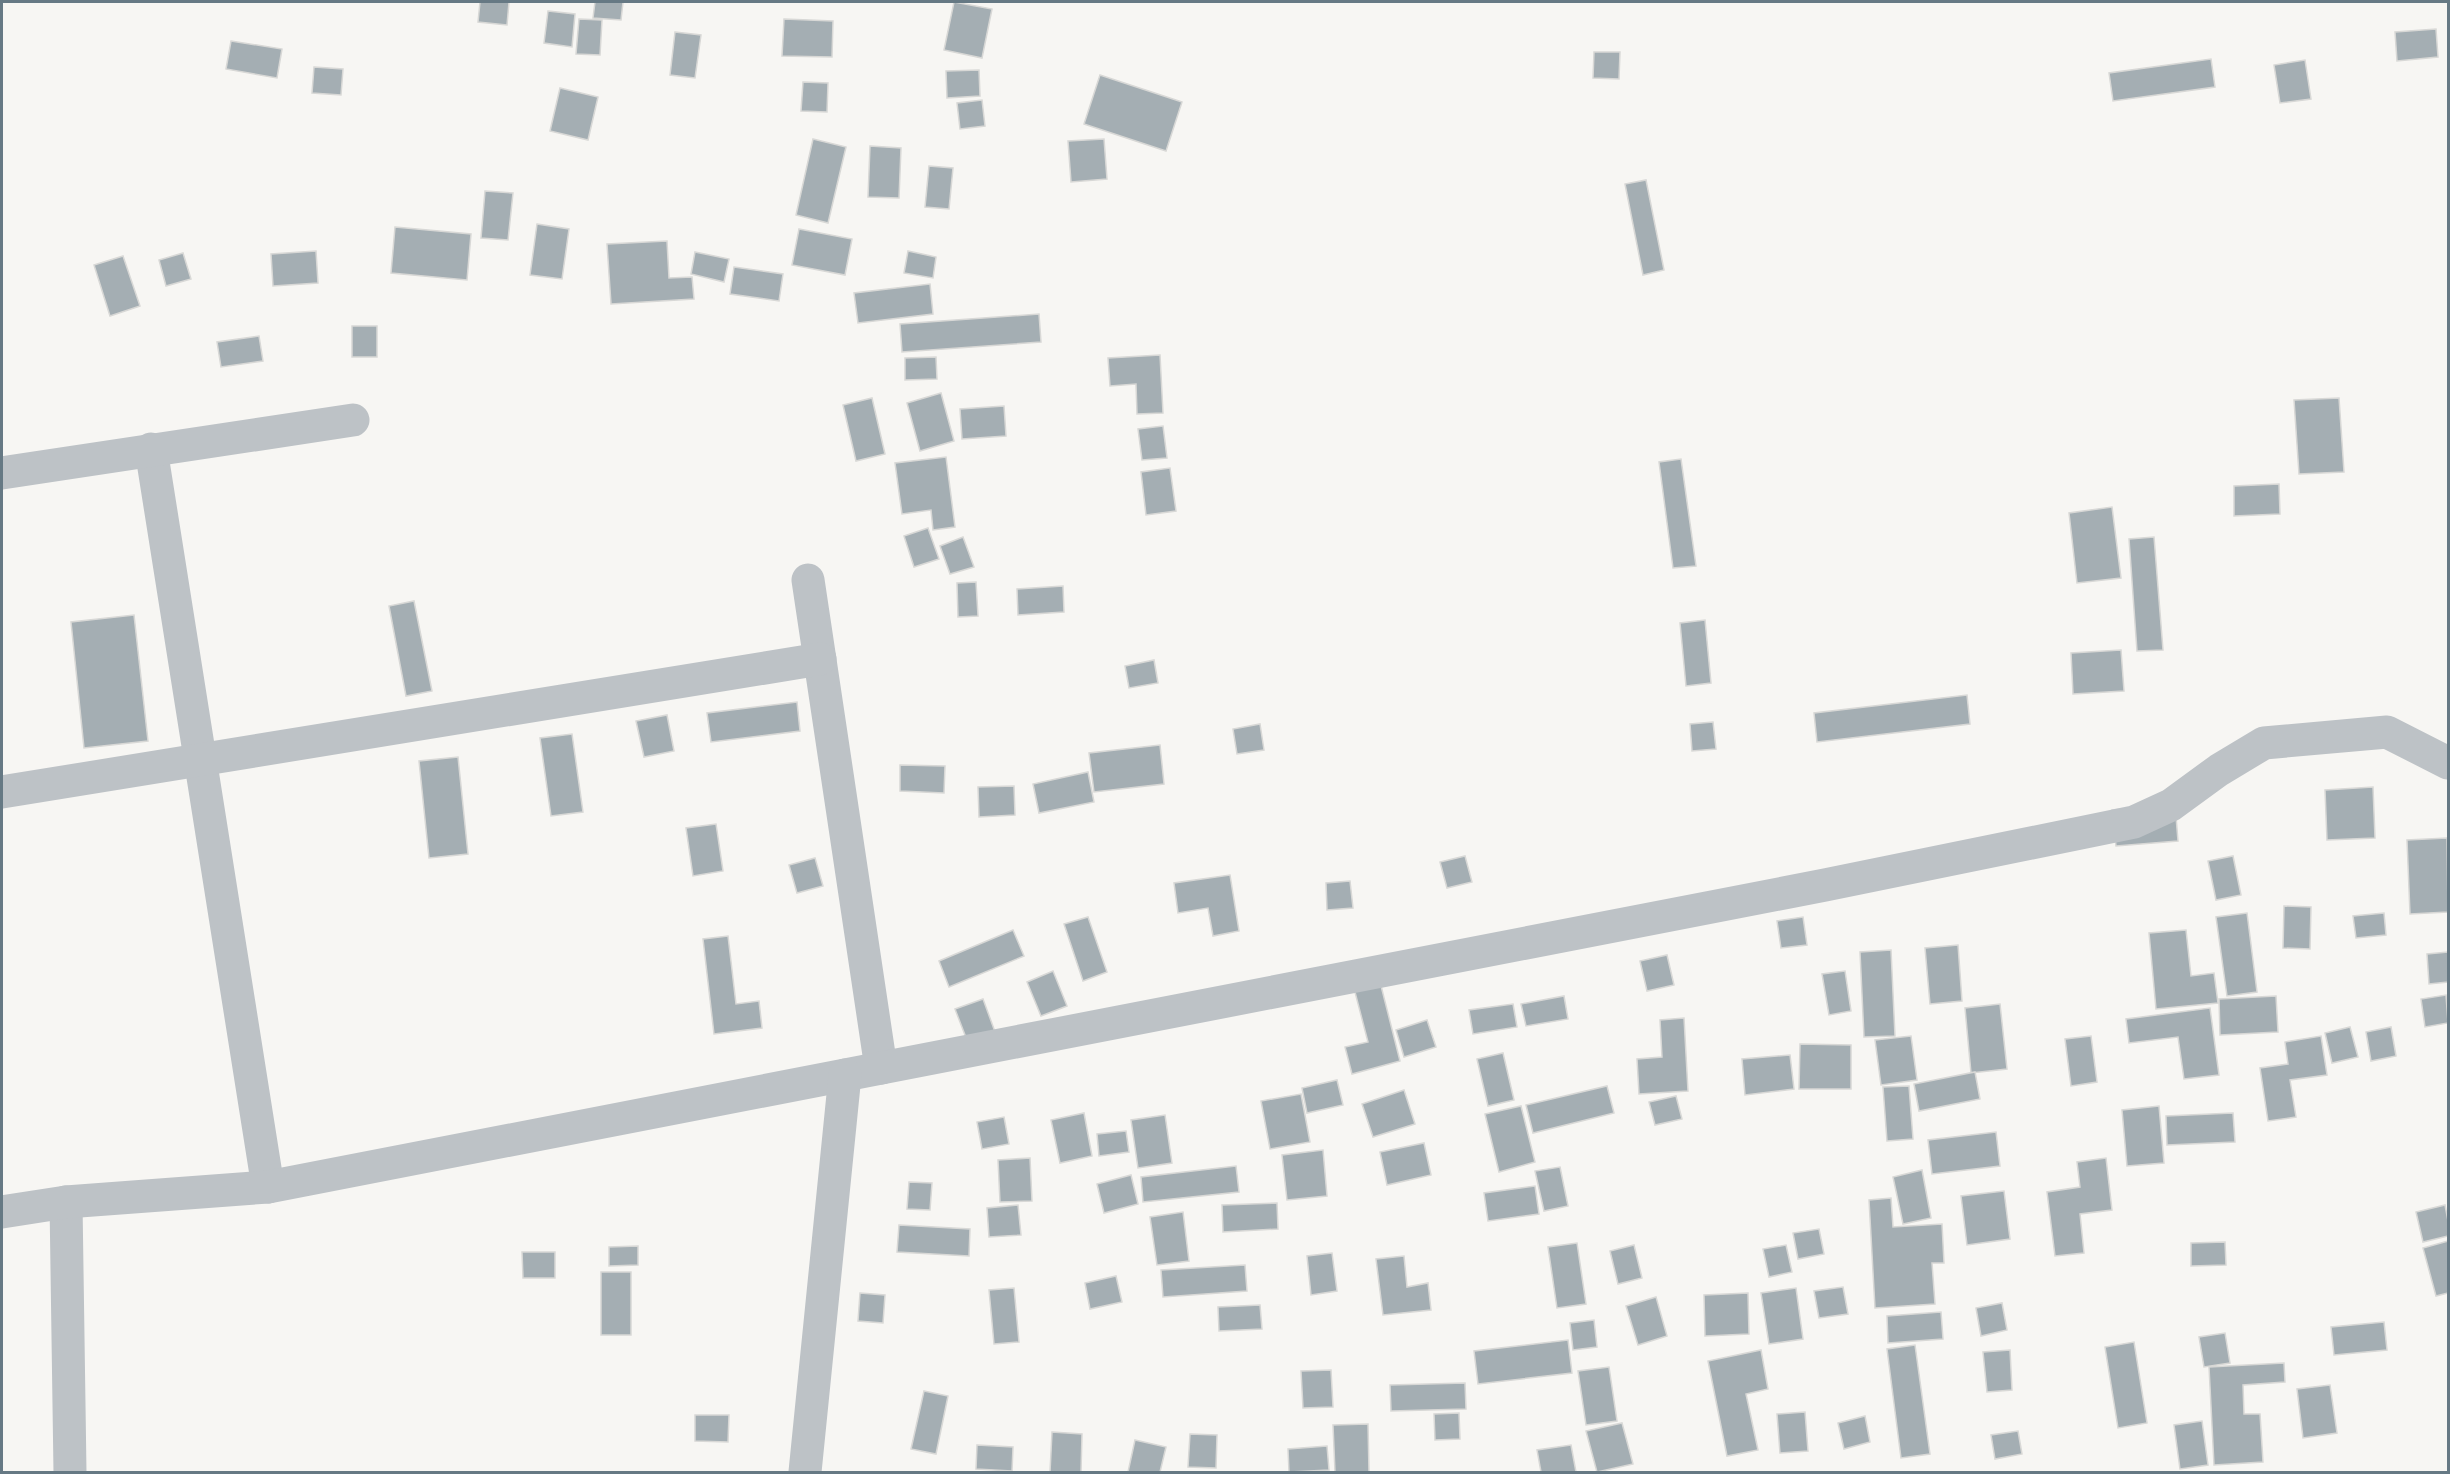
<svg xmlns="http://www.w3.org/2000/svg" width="2450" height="1474" font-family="'Fira Sans Condensed',sans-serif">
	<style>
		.building { fill: #a4aeb3; stroke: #d8d8d6; stroke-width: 1.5 }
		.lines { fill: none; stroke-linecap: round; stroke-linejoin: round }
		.street { stroke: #bdc2c6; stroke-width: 33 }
	</style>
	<rect width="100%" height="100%" fill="#f7f6f3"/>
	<!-- building -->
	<g class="building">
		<path d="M480,2H509L507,25L478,22Z"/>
		<path d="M595,2H623L621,20L593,18Z"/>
		<path d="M954,2L992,9L982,58L944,50Z"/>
		<path d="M548,11L575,14L572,47L544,43Z"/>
		<path d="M579,19L602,20L600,55L576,54Z"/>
		<path d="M784,19L833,21L832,57L782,56Z"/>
		<path d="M2436,29L2438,57L2397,61L2395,32Z"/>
		<path d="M675,32L701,35L695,78L670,75Z"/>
		<path d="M231,41L282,49L277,78L226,69Z"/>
		<path d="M1594,52H1620L1619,79L1593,78Z"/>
		<path d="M2211,59L2215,87L2113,101L2109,73Z"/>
		<path d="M2305,60L2311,99L2280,103L2274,65Z"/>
		<path d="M314,67L343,69L341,95L312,93Z"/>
		<path d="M979,70L980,96L947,98L946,71Z"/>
		<path d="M1100,75L1182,102L1166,151L1084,124Z"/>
		<path d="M803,82L828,83L827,112L801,111Z"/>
		<path d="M560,88L598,97L588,140L550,131Z"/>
		<path d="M982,100L985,126L960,129L957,103Z"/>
		<path d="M813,139L846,147L828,223L796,215Z"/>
		<path d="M1104,139L1107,179L1071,182L1068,141Z"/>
		<path d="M870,146L901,148L899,198L868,197Z"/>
		<path d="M929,166L953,168L949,209L925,207Z"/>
		<path d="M1646,180L1664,270L1643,275L1625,184Z"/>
		<path d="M485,191L513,193L508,240L481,238Z"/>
		<path d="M537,224L569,229L562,279L530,275Z"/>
		<path d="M395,227L471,234L467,280L391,273Z"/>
		<path d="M799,229L852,239L845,275L792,265Z"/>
		<path d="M667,241L669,278L692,277L694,299L611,304L607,244Z"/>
		<path d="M316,251L318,283L273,286L271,254Z"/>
		<path d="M908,251L936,257L933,278L904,273Z"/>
		<path d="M695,252L729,259L724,282L691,274Z"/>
		<path d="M183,253L191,279L166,286L159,260Z"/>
		<path d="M123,256L140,306L110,316L94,265Z"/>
		<path d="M734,267L783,274L779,301L730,294Z"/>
		<path d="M930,284L933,314L858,323L854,293Z"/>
		<path d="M1039,314L1041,342L902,352L900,324Z"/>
		<rect x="352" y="326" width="25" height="31"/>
		<path d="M259,336L263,361L221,367L217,342Z"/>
		<path d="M1160,355L1163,413L1137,414L1136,384L1110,386L1108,358Z"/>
		<path d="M936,357L937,379L905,380V358Z"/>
		<path d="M941,393L954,441L920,451L907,403Z"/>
		<path d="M872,398L885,454L856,461L843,405Z"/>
		<path d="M2339,398L2344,472L2299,474L2294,400Z"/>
		<path d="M1004,406L1006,436L962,439L960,409Z"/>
		<path d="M1163,426L1167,458L1142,460L1138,429Z"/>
		<path d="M946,457L955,527L933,530L931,510L902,514L895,463Z"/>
		<path d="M1681,459L1696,566L1673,568L1659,462Z"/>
		<path d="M1170,468L1176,511L1146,515L1141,472Z"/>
		<path d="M2279,484L2280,514L2234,516V486Z"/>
		<path d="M2112,507L2121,578L2077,583L2069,513Z"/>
		<path d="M928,528L939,559L914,567L904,536Z"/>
		<path d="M963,537L974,567L950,574L940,546Z"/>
		<path d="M2154,537L2163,650L2137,651L2129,539Z"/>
		<path d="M976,582L978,616L958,617L957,583Z"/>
		<path d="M1063,586L1064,612L1018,615L1017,589Z"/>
		<path d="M414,601L432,691L406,696L389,606Z"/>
		<path d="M134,615L148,741L84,748L71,622Z"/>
		<path d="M1705,620L1711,683L1686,686L1680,623Z"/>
		<path d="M2121,650L2124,691L2073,694L2071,653Z"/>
		<path d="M1154,660L1158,683L1129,688L1125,666Z"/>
		<path d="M1967,695L1970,724L1817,742L1814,713Z"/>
		<path d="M797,702L800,731L711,742L707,713Z"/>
		<path d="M667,715L674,751L644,757L636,721Z"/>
		<path d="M1713,722L1716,749L1692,751L1690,724Z"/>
		<path d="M1260,724L1264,750L1237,754L1233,729Z"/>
		<path d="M572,734L583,812L551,816L540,738Z"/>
		<path d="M1160,745L1164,784L1094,792L1089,753Z"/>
		<path d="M458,757L468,854L429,858L419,761Z"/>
		<path d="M900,765L945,766L944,793L900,791Z"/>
		<path d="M1088,772L1094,802L1039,813L1033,784Z"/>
		<path d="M1014,786L1015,815L979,817L978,787Z"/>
		<path d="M2373,787L2375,838L2327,840L2325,790Z"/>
		<path d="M2175,804L2178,841L2116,846L2112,810Z"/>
		<path d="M716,824L723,871L693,876L686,828Z"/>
		<path d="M2447,838L2448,912L2410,914L2407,840Z"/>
		<path d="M1465,856L1472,882L1447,888L1440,862Z"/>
		<path d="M2233,856L2241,895L2216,900L2208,861Z"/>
		<path d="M815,858L823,886L797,893L789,865Z"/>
		<path d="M1230,875L1239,931L1213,936L1208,908L1178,913L1174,883Z"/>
		<path d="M1350,881L1353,908L1327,910L1326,883Z"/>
		<path d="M2284,906L2311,907L2310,949L2283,948Z"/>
		<path d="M2247,913L2257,992L2227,996L2216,917Z"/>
		<path d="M2384,913L2386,935L2356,938L2353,916Z"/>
		<path d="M1088,917L1107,972L1083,981L1064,924Z"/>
		<path d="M1803,917L1807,945L1781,948L1777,921Z"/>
		<path d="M1013,930L1024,956L949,987L939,961Z"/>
		<path d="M2186,930L2191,976L2214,973L2218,1003L2156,1009L2149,933Z"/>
		<path d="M728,936L736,1004L759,1001L762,1028L714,1034L703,939Z"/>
		<path d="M1958,945L1962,1001L1930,1004L1925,948Z"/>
		<path d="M1891,950L1895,1036L1864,1037L1860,952Z"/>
		<path d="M2448,952V982L2429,984L2427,954Z"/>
		<path d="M1667,955L1674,985L1647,991L1640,961Z"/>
		<path d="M1375,962L1400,1061L1352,1074L1345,1047L1368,1042L1349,969Z"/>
		<path d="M1053,971L1067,1006L1041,1016L1027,982Z"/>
		<path d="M1845,971L1851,1011L1829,1015L1822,974Z"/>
		<path d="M2446,995L2448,1023L2425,1027L2421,999Z"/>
		<path d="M1564,996L1568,1019L1526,1026L1521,1004Z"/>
		<path d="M2276,996L2278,1032L2220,1035L2219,999Z"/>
		<path d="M983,999L1002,1051L975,1061L955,1009Z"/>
		<path d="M1513,1004L1517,1027L1473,1034L1469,1010Z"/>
		<path d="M2000,1004L2007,1069L1971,1073L1965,1008Z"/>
		<path d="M2210,1008L2219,1075L2184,1079L2178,1037L2129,1043L2126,1019Z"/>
		<path d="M1684,1018L1688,1091L1639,1094L1637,1059L1662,1057L1660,1020Z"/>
		<path d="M1427,1020L1436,1047L1404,1057L1396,1030Z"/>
		<path d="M2350,1027L2358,1057L2332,1063L2325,1033Z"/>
		<path d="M2391,1027L2396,1056L2371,1061L2366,1032Z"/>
		<path d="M1911,1036L1917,1080L1881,1085L1875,1040Z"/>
		<path d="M2091,1036L2097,1082L2071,1086L2065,1039Z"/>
		<path d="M2321,1036L2327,1075L2290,1080L2296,1117L2268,1121L2260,1068L2288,1064L2285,1042Z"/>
		<path d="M1800,1044L1851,1045V1089H1799Z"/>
		<path d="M1503,1053L1514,1100L1488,1106L1477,1059Z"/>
		<path d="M1790,1055L1794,1089L1745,1095L1742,1059Z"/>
		<path d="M1975,1072L1980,1099L1919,1111L1914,1084Z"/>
		<path d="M1337,1080L1343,1105L1307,1113L1302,1088Z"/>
		<path d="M1607,1086L1614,1113L1533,1133L1526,1105Z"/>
		<path d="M1909,1086L1913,1139L1887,1141L1883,1087Z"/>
		<path d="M1404,1090L1415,1124L1373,1137L1362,1104Z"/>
		<path d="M1301,1094L1310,1142L1270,1149L1261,1101Z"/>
		<path d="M1676,1096L1682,1119L1655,1125L1649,1102Z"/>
		<path d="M1521,1106L1535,1162L1499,1172L1485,1114Z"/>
		<path d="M2159,1106L2164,1163L2127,1166L2122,1110Z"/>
		<path d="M1084,1113L1092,1156L1060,1163L1051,1120Z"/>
		<path d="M2233,1113L2235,1142L2167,1145L2166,1116Z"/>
		<path d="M1165,1115L1172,1163L1138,1168L1131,1120Z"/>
		<path d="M1004,1117L1009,1144L982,1149L977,1122Z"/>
		<path d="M1126,1131L1129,1152L1099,1156L1097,1134Z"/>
		<path d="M1996,1132L2000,1166L1932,1174L1928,1140Z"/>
		<path d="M1424,1143L1431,1175L1387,1185L1380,1152Z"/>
		<path d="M1323,1150L1327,1196L1287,1200L1282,1155Z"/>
		<path d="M1030,1158L1032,1201L1000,1202L998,1160Z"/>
		<path d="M2106,1158L2112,1210L2080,1214L2084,1253L2055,1256L2047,1192L2080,1187L2077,1162Z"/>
		<path d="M1236,1166L1239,1192L1143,1202L1141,1177Z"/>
		<path d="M1560,1167L1568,1206L1544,1211L1535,1171Z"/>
		<path d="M1922,1170L1931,1218L1903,1224L1893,1177Z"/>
		<path d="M1131,1175L1138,1204L1104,1213L1097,1184Z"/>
		<path d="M909,1182L932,1183L930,1210L907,1209Z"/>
		<path d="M1535,1186L1539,1214L1488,1221L1484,1193Z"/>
		<path d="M2004,1191L2010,1239L1967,1245L1961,1196Z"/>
		<path d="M1891,1198L1893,1227L1942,1224L1944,1263H1932L1935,1304L1875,1308L1869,1200Z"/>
		<path d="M1277,1203L1278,1229L1223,1232L1222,1205Z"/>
		<path d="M1018,1205L1021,1235L989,1237L987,1208Z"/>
		<path d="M2445,1205L2448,1221V1236L2423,1242L2416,1212Z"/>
		<path d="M1183,1212L1189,1261L1157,1265L1150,1217Z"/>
		<path d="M899,1225L970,1229L969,1256L897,1252Z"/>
		<path d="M1819,1229L1824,1254L1798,1259L1793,1233Z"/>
		<path d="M2448,1241V1293L2436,1296L2423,1248Z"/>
		<path d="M2225,1242L2226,1265L2191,1266V1243Z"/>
		<path d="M1577,1243L1586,1304L1557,1308L1548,1247Z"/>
		<path d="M1634,1245L1642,1278L1618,1284L1610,1251Z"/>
		<path d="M1786,1245L1792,1272L1769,1277L1763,1249Z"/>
		<path d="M638,1246V1265L609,1266V1247Z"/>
		<path d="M522,1252H555V1278H523Z"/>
		<path d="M1332,1253L1337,1291L1311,1295L1307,1256Z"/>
		<path d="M1404,1256L1407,1287L1428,1283L1431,1310L1383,1315L1376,1259Z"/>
		<path d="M1245,1265L1247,1291L1163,1297L1161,1270Z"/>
		<rect x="601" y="1272" width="30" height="63"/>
		<path d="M1116,1276L1122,1302L1090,1309L1085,1283Z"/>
		<path d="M1843,1287L1848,1314L1819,1318L1814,1291Z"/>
		<path d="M1014,1288L1019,1342L994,1344L989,1290Z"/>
		<path d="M1796,1288L1803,1339L1769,1344L1761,1293Z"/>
		<path d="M860,1293L885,1295L883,1323L858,1321Z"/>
		<path d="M1748,1293L1749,1334L1705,1336L1704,1295Z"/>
		<path d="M1656,1297L1667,1336L1638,1345L1626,1306Z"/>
		<path d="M2002,1303L2007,1330L1981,1336L1976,1308Z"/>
		<path d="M1260,1305L1262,1329L1219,1331L1218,1307Z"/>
		<path d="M1941,1312L1943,1339L1888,1343L1887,1316Z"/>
		<path d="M1594,1320L1597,1347L1573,1350L1570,1323Z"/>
		<path d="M2384,1322L2387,1350L2334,1355L2331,1327Z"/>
		<path d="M2225,1333L2230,1363L2204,1367L2199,1337Z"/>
		<path d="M1568,1340L1572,1373L1478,1384L1474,1351Z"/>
		<path d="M2134,1342L2147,1423L2118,1428L2105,1347Z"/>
		<path d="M1915,1345L1930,1454L1901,1458L1887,1349Z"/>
		<path d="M1761,1350L1768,1389L1746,1394L1758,1450L1727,1456L1708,1361Z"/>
		<path d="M2010,1350L2012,1390L1987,1392L1983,1352Z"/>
		<path d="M2284,1363L2285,1382L2243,1385L2244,1414H2260L2263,1462L2214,1465L2209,1367Z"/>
		<path d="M1609,1367L1617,1421L1586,1425L1578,1371Z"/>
		<path d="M1331,1370L1333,1407L1303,1408L1301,1371Z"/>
		<path d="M1465,1383L1466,1409L1391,1411L1390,1385Z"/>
		<path d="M2330,1385L2337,1433L2303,1438L2297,1389Z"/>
		<path d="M924,1391L948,1396L936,1454L911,1449Z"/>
		<path d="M1805,1412L1808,1451L1780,1453L1777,1414Z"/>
		<path d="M1459,1413L1460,1439L1435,1440L1434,1414Z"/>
		<path d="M695,1415H729L728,1442L695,1441Z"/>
		<path d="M1865,1416L1870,1442L1844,1449L1838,1423Z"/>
		<path d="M2202,1421L2208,1465L2180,1469L2174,1425Z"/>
		<path d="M1622,1423L1633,1464L1597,1472L1586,1431Z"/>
		<path d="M1368,1424L1369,1472H1335L1333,1425Z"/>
		<path d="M2018,1431L2022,1454L1995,1459L1991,1435Z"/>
		<path d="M1052,1432L1082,1434L1081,1472H1050Z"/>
		<path d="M1190,1434L1217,1435L1216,1468L1188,1467Z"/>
		<path d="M1135,1440L1166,1447L1160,1472H1128Z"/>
		<path d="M977,1445L1013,1447L1012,1471L976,1469Z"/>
		<path d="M1571,1445L1576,1472H1541L1537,1450Z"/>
		<path d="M1327,1446L1329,1470L1289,1472L1288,1449Z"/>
	</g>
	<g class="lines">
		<!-- street -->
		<g class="street">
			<path d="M151,449L268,1187"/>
			<path d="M2,473L353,420"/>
			<path d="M808,580L881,1068"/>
			<path d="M2,792L820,659"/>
			<path d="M66,1202L70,1472"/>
			<path d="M2,1212L66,1202L268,1187L1825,885L2134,822L2171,805L2219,770L2264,743L2387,732L2448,763"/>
			<path d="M805,1472L845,1075"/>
		</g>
	</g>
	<!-- border -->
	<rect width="2450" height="1474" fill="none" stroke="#667984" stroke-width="6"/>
</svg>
